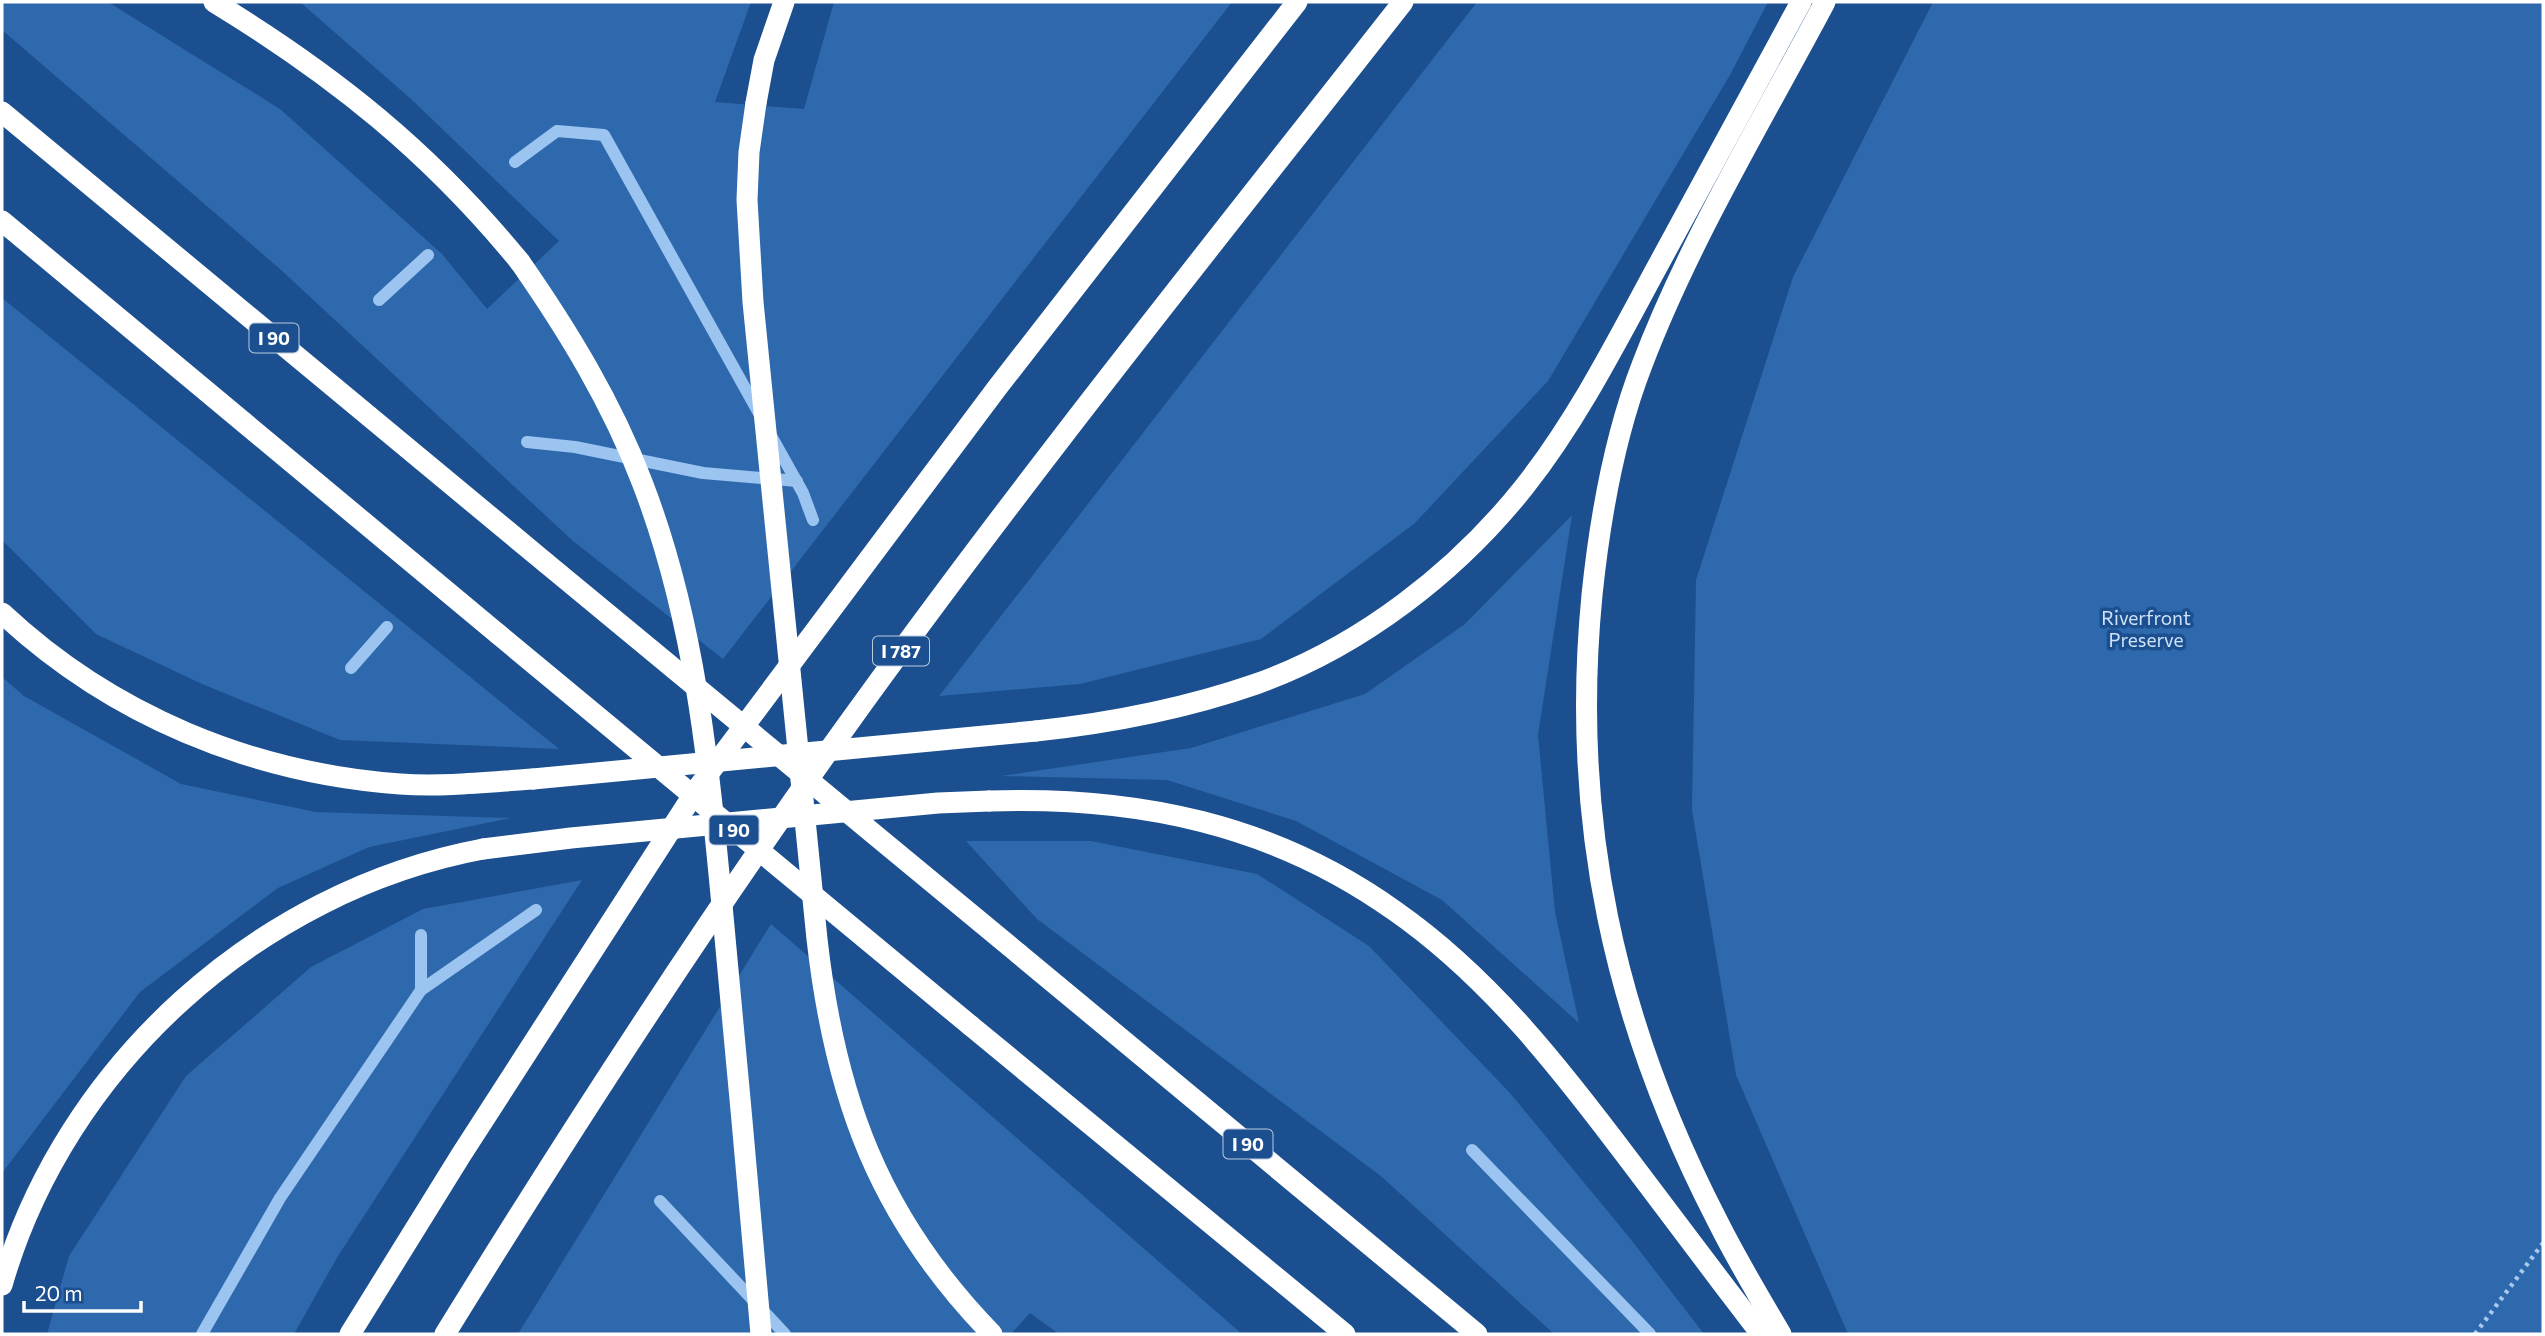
<svg xmlns="http://www.w3.org/2000/svg" width="2545" height="1336" font-family="Commissioner,sans-serif">
	<style>
		.green { fill: #2e69ad }
		.lines { fill: none; stroke-linecap: round; stroke-linejoin: round }
		.stream { stroke: #9cc4f0; stroke-width: 12 }
		.path { stroke: #a9c9ee; stroke-width: 4.5; stroke-dasharray: 3.5 5; stroke-linecap: butt }
		.motorway { stroke: #fff; stroke-width: 21 }
		.motorway-bridge { stroke: #fff; stroke-width: 21 }
		.labels { text-anchor: middle; dominant-baseline: central; stroke-width: 7; stroke-linejoin: round; paint-order: stroke }
		.shield { fill: #1b4f8f; stroke: #bbcadd; stroke-width: 2 }
		.shield-label { font-size: 18px; font-weight: bold; fill: #fff }
		.park-label { font-size: 19px; fill: #cfe3fa; stroke: #1b4f8f }
	</style>
	<rect width="100%" height="100%" fill="#1b4f8f"/>
	<!-- green -->
	<g class="green">
		<path d="M2,2H108L280,109L442,254L487,309L559,241L411,99L300,2H751L715,102L804,109L834,2H1232L723,659L573,541L280,269L2,30Z"/>
		<path d="M1477,2H1768L1730,75L1548,381L1415,523L1261,639L1080,684L939,696Z"/>
		<path d="M1933,2H2543V1334H1848L1736,1075L1692,810L1696,580L1793,277Z"/>
		<path d="M2,298L559,749L340,740L202,684L96,634L2,540Z"/>
		<path d="M1572,515L1538,735L1555,912L1579,1023L1442,900L1296,821L1167,780L1001,776L1191,748L1365,694L1465,624Z"/>
		<path d="M2,677L24,696L181,784L316,812L511,818L369,847L278,888L140,992L2,1173Z"/>
		<path d="M966,841H1091L1257,874L1369,946L1510,1093L1629,1237L1704,1334H1554L1382,1177L1037,919Z"/>
		<path d="M582,880L338,1256L294,1334H47L69,1256L186,1076L311,967L423,909Z"/>
		<path d="M771,924L1242,1334H1059L1030,1313L1011,1334H518Z"/>
	</g>
	<g class="lines">
		<!-- stream -->
		<g class="stream">
			<path d="M515,162L557,131L604,135L760,415"/>
			<path d="M379,300L428,255"/>
			<path d="M770,434L803,493L813,520"/>
			<path d="M527,442L575,447L703,473L797,481"/>
			<path d="M351,668L387,627"/>
			<path d="M421,990L536,910"/>
			<path d="M1472,1150L1650,1334"/>
			<path d="M660,1201L785,1334"/>
			<path d="M202,1334L280,1198L421,990V935"/>
		</g>
		<!-- path -->
		<path class="path" d="M2475,1334L2543,1243"/>
		<!-- motorway -->
		<g class="motorway">
			<path d="M214,2C335,76 430,152 520,262"/>
			<path d="M756,103L764,60L784,2"/>
			<path d="M2,112L546,563"/>
			<path d="M2,221L498,634"/>
			<path d="M2,613C111,715 251,773 400,784C444,787 488,782 533,779"/>
			<path d="M1036,731C1111,723 1184,709 1256,684C1360,647 1457,572 1525,486C1577,420 1616,343 1656,269C1704,180 1753,91 1801,2"/>
			<path d="M989,801C1137,796 1273,824 1395,911C1491,978 1564,1073 1633,1165C1676,1222 1718,1278 1761,1334"/>
			<path d="M1019,954L1477,1334"/>
			<path d="M971,1026L1345,1334"/>
			<path d="M2,1285C65,1066 258,891 483,849"/>
			<path d="M350,1334L461,1155L697,789L997,388L1297,2"/>
			<path d="M445,1334C572,1128 703,925 845,728C1023,480 1215,242 1403,2"/>
			<path d="M1781,1334C1759,1297 1737,1260 1718,1222C1614,1021 1570,820 1592,595C1600,518 1614,437 1642,365C1689,241 1763,119 1825,2"/>
		</g>
		<!-- motorway-bridge -->
		<g class="motorway-bridge">
			<path d="M756,103L749,152L747,200L753,302L817,939C835,1098 879,1218 992,1334"/>
			<path d="M520,262C568,331 612,403 642,482C696,621 709,768 723,916C736,1055 749,1195 761,1334"/>
			<path d="M546,563L1019,954"/>
			<path d="M498,634L971,1026"/>
			<path d="M533,779L1036,731"/>
			<path d="M483,849L571,838L938,803L989,801"/>
		</g>
	</g>
	<g class="labels">
		<!-- shield labels -->
		<g class="shield">
			<rect x="249.5" y="323.5" width="49" height="29" rx="5"/>
			<rect x="873" y="636.5" width="56" height="29" rx="5"/>
			<rect x="709.5" y="815.5" width="49" height="29" rx="5"/>
			<rect x="1223.5" y="1129.5" width="49" height="29" rx="5"/>
		</g>
		<g class="shield-label">
			<text x="274" y="338">I 90</text>
			<text x="901" y="651">I 787</text>
			<text x="734" y="830">I 90</text>
			<text x="1248" y="1144">I 90</text>
		</g>
		<!-- park labels -->
		<g class="park-label">
			<text x="2146" y="617">Riverfront<tspan x="2146" dy="22">Preserve</tspan></text>
		</g>
	</g>
	<!-- border -->
	<rect width="2545" height="1336" fill="none" stroke="#ffffff" stroke-width="7"/>
	<!-- scale -->
	<path d="M24 1301v10h117v-10" fill="none" stroke="#ffffff" stroke-width="3.5"/>
	<text x="35" y="1301" font-size="21" fill="#ffffff" stroke="#1b4f8f" stroke-width="5" paint-order="stroke">20 m</text>
</svg>
